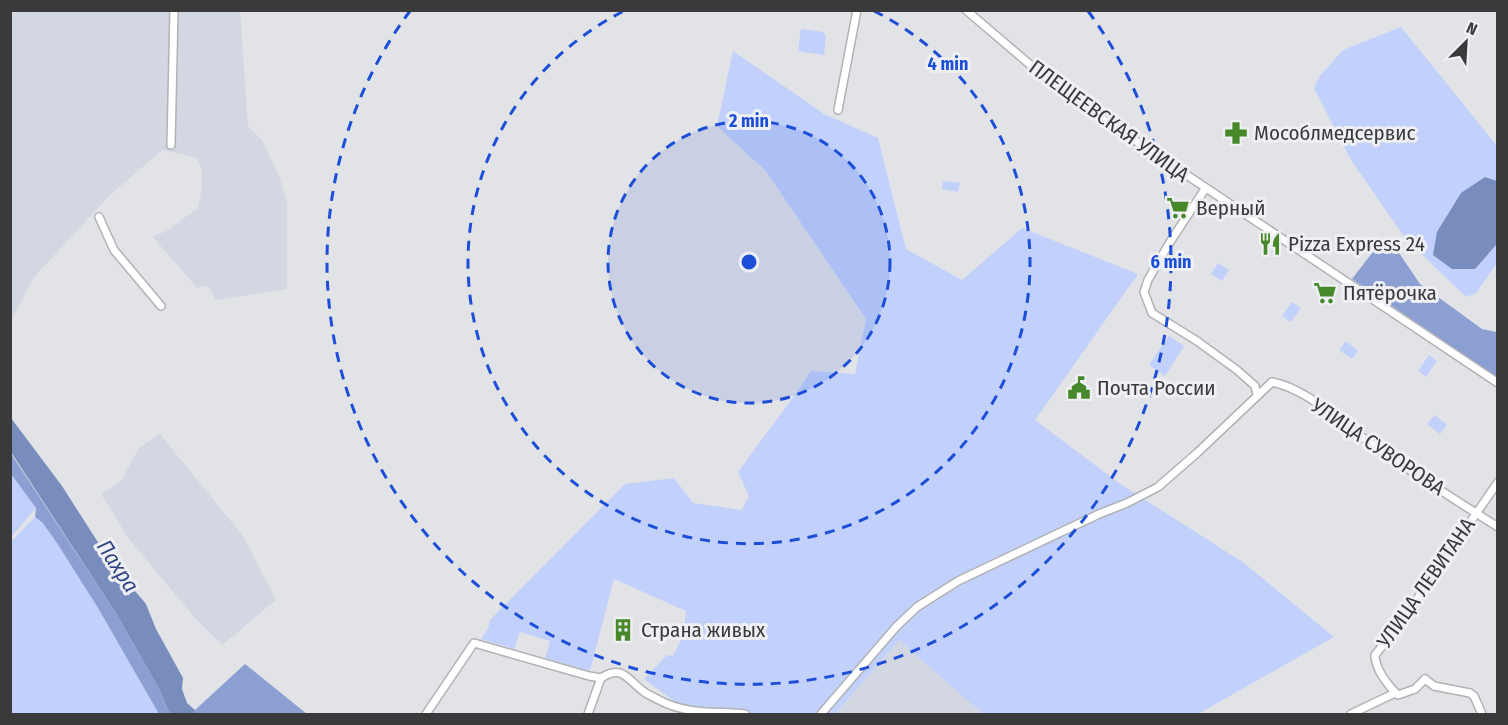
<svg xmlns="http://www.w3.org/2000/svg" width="1508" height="725" font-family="'Fira Sans Condensed',sans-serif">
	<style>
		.built { fill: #d3d7e2 }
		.green { fill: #c1d1fb }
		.forest { fill: #8c9fd3 }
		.water { fill: #798cbe }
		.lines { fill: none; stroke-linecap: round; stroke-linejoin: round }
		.minor-casing { stroke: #b1b2b6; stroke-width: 10 }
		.minor { stroke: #fff; stroke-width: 7 }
		.ring { fill: none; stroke: #1d4ed8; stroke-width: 3; stroke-dasharray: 10 8 }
		.labels { text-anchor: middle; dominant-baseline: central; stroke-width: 6; stroke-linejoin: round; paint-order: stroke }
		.street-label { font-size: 21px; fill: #3a3a3c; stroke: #eff0f4 }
		.poi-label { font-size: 21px; fill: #3a3a3c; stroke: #eff0f4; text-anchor: start }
		.water-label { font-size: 22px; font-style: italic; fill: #304383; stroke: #eff0f4 }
		.centre { fill: #1d4ed8; stroke: #eff0f4; stroke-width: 3 }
		.ring-label { font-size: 18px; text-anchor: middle; font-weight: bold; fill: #1d4ed8; stroke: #eff0f4; stroke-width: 6; stroke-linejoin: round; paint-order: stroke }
	</style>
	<rect width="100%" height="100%" fill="#e1e3e6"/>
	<!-- built -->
	<g class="built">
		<path d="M11,11H240L248,126L262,140L279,176L287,202V289L216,300L208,286L197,288L152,236L165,232L198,208L201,193L202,169L195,157L162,150L109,196L34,277L11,321Z"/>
		<path d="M160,434L243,536L276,600L222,645L194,617L129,539L101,494L121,481L139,448Z"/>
		<path d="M899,640L983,714H835Z"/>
	</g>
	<!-- green -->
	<g class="green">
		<path d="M1401,27L1497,146V181L1485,177L1475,269L1497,244V263L1476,293L1466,297L1405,238L1351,160L1314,88L1319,77L1343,50Z"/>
		<path d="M801,29L823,32L826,36L824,55L798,51Z"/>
		<path d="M733,51L824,114L878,138L906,249L962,280L1022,228L1138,274L1035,420L1119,483L1244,563L1334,637L1198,714H983L899,640L835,714H760L682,707L644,679L667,655L673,656L683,636L686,611L614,579L590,671L545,658L550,641L520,632L514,649L481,639L488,629L490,620L625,484L674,478L693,503L742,510L749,496L738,472C762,438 789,405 811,371L855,374L866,319L766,171L717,126Z"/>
		<path d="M943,181L960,183L958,192L942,189Z"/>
		<path d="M1218,263L1229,270L1222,281L1211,274Z"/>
		<path d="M1292,302L1301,308L1291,322L1282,316Z"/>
		<path d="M1169,336L1184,346L1165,376L1149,365Z"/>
		<path d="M1346,341L1358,351L1352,359L1339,350Z"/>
		<path d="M1429,355L1437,361L1426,377L1418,371Z"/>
		<path d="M1435,415L1447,425L1440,434L1427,424Z"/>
		<path d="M11,474L36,508L11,537Z"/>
		<path d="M35,517L42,522L57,543L98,608L159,714H11L10,543Z"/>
	</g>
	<!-- forest -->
	<g class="forest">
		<path d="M1382,240L1390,250H1397L1420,284L1482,329L1497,332V377L1352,279Z"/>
		<path d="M10,452L117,615L158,687L170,714H159L98,608L57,543L42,522L35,517L36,508L11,474Z"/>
		<path d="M245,664L307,714H194L195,710Z"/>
	</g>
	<!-- water -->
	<g class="water">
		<path d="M1485,177L1497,181V244L1475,269H1452L1433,255L1437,232L1461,193Z"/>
		<path d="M11,418L62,486L110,561L146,604L156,629L183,678L182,689L187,703L195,710L194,714H170L158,687L117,615L11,452Z"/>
	</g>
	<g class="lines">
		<!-- minor casing -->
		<g class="minor-casing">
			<g id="minor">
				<path d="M966,10L1034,68L1106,121L1498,383"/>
				<path d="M838,110L857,10"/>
				<path d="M171,145L174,10"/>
				<path d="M1205,189L1170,242L1148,280L1144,292L1152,313L1197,341L1237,370L1255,386L1257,394"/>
				<path d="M99,217L114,250L161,306"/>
				<path d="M601,678C622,664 627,679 643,691C648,695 654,697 659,700C687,715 715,711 745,714"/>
				<path d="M426,714L474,643L589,676L601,678"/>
				<path d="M588,714L601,678"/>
				<path d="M821,714L896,627L917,607L958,581L1099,514L1127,503L1158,487L1197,453L1272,382C1306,389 1335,417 1362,437C1406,469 1452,498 1498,527"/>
				<path d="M1351,714L1395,693"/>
				<path d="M1482,714L1474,696L1470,693L1434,686L1425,679L1415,689L1398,695C1388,686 1375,669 1375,655L1397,628L1498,482"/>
			</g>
		</g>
		<!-- minor -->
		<use href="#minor" class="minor"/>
	</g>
	<!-- distance rings -->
	<circle cx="749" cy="262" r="141" fill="#1d4ed8" fill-opacity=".12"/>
	<g class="ring">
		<circle cx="749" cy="262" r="141"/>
		<path d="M874 11A281 281 0 1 1 624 11"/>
		<path d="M1088 11A422 422 0 1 1 410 11"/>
	</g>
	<!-- icons -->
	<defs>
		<g id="pharmacy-bare" transform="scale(1.8)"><path d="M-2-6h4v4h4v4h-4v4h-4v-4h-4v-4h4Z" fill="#47882a" stroke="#eff0f4" stroke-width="2.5" paint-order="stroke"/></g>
		<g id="supermarket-bare" transform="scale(1.8)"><path d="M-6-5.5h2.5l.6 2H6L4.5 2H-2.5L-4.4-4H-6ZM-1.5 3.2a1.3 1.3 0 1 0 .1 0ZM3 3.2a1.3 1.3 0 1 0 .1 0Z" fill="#47882a" stroke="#eff0f4" stroke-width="2.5" paint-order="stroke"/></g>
		<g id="restaurant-bare" transform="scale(1.8)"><path d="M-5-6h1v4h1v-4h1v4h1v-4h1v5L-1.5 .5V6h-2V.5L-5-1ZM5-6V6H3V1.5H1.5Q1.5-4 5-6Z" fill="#47882a" stroke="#eff0f4" stroke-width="2.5" paint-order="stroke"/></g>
		<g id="civic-bare" transform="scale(1.8)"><path d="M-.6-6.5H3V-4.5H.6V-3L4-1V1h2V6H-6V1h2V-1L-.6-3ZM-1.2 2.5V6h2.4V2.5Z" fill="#47882a" stroke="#eff0f4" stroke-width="2.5" paint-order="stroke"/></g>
		<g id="building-bare" transform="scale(1.8)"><path d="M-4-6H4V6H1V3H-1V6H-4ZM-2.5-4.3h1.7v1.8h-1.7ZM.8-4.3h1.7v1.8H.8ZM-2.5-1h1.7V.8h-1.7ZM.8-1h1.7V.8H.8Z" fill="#47882a" stroke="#eff0f4" stroke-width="2.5" paint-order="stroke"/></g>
	</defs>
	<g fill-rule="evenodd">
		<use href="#pharmacy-bare" x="1236" y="133"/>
		<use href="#supermarket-bare" x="1178" y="208"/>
		<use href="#restaurant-bare" x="1270" y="244"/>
		<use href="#supermarket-bare" x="1325" y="293"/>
		<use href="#civic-bare" x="1079" y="388"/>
		<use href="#building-bare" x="623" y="630"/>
	</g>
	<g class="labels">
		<!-- street labels -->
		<g class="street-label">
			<text transform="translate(1109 121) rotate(36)">ПЛЕЩЕЕВСКАЯ УЛИЦА</text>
			<text transform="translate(1378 447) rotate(34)">УЛИЦА СУВОРОВА</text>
			<text transform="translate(1426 583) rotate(-55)">УЛИЦА ЛЕВИТАНА</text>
		</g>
		<!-- poi labels -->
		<g class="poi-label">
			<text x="1254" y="133">Мособлмедсервис</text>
			<text x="1196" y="208">Верный</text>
			<text x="1288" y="244">Pizza Express 24</text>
			<text x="1343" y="293">Пятёрочка</text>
			<text x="1097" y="388">Почта России</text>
			<text x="641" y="630">Страна живых</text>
		</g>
		<!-- water labels -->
		<g class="water-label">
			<text transform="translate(118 566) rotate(57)">Пахра</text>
		</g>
	</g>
	<circle cx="749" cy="262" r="9" class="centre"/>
	<g class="ring-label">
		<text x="948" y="70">4 min</text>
		<text x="749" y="127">2 min</text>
		<text x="1171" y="268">6 min</text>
	</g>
	<!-- border -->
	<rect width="1508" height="725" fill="none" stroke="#3a3a3c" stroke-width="24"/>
	<!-- north arrow -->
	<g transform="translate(1466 42) rotate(24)" stroke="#eff0f4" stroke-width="4.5" paint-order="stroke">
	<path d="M0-4.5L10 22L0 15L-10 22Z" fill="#3a3a3c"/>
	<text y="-9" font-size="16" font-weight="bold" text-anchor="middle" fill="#3a3a3c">N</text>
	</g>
</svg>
